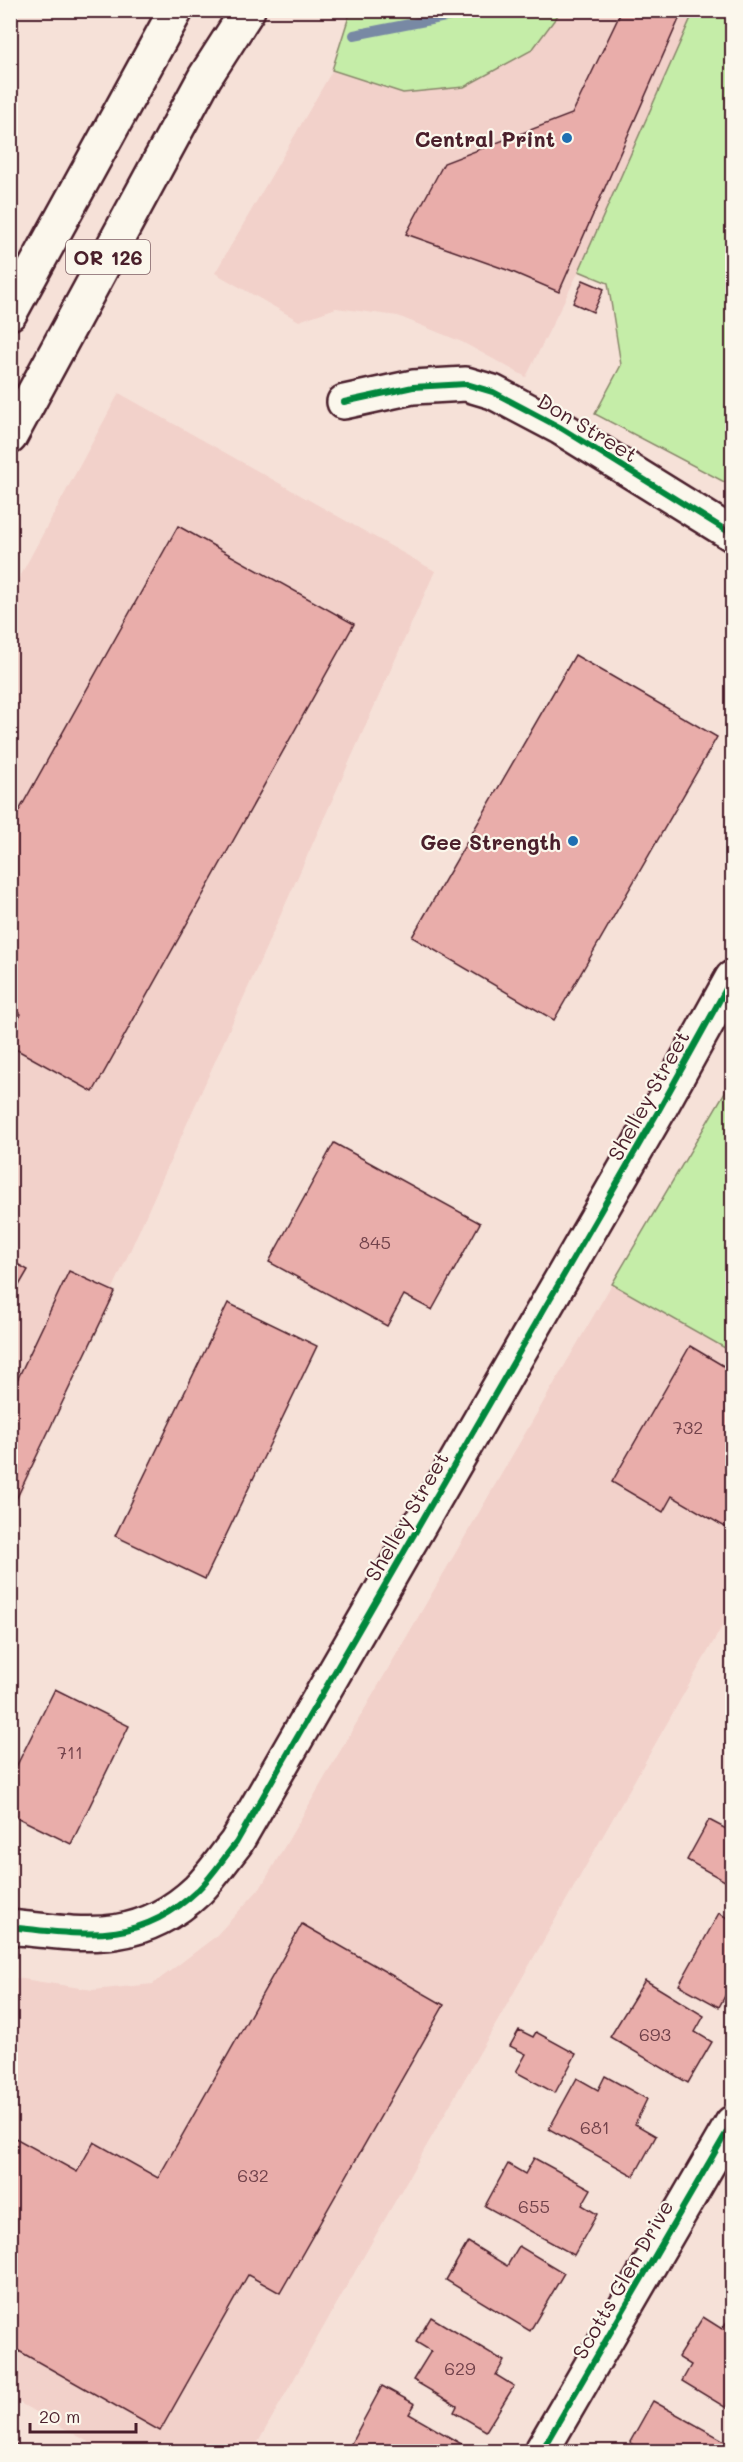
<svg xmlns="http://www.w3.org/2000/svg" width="743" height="2462" font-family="Mali,sans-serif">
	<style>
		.built { fill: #f2d1ca }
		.green { fill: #c5eda8; stroke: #88866a; stroke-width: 1.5 }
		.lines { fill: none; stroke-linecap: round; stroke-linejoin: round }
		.stream { stroke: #7889a4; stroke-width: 10 }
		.building { fill: #e9adaa; stroke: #4a1f2b; stroke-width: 1.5 }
		.minor-casing { stroke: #4a1f2b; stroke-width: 38 }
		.highway-casing { stroke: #4a1f2b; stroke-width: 38 }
		.minor { stroke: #fbf7ec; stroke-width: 33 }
		.highway { stroke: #fbf7ec; stroke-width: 33 }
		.cycleway-casing { stroke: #fbf7ec; stroke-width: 10 }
		.cycleway { stroke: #00873e; stroke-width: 6 }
		.poi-dot { fill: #1f6fb2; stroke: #fbf7ec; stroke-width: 2 }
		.labels { text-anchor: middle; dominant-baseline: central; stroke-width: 4.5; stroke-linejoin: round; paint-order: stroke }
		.number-label { font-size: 18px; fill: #72424b }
		.shield { fill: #fbf7ec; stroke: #7f6065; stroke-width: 1.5 }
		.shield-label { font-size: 20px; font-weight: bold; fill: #4a1f2b }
		.poi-label { font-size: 21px; font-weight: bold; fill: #4a1f2b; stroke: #fbf7ec; text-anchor: end }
		.street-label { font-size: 21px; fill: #4a1f2b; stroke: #fbf7ec }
	</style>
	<rect width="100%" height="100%" fill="#f6e1d8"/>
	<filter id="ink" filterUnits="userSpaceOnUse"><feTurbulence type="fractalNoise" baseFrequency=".0167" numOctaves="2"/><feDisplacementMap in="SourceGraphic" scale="12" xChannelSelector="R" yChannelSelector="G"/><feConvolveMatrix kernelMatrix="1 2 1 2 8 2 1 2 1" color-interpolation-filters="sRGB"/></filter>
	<g filter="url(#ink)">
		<!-- built -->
		<g class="built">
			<path d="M561,11H694L579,271L526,377L462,342L398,316L336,308L299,321L215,273L332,71L403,93L532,50Z"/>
			<path d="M119,393L435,571L11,1516V593Z"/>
			<path d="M612,1284L732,1352V1609L253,2451H104L11,2398L10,1977L93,1990L153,1984L215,1937L261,1887Z"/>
		</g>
		<!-- green -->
		<g class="green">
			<path d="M351,10H561V11L532,50L464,87L403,93L332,70Z"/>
			<path d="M694,11H732V486L595,414L621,365L608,283L579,271Z"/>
			<path d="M732,1080V1352L612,1284Z"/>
		</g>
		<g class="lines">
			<!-- stream -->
			<path class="stream" d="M354,35L481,10"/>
		</g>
		<!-- building -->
		<g class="building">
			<path d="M622,10H683L559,292L510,271L406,234L444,163L572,114Z"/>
			<path d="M583,280L604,289L593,312L573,303Z"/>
			<path d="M178,526L354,624L93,1092L10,1046V1033L21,1014L10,1009V827Z"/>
			<path d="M575,655L717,737L554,1020L412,937Z"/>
			<path d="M334,1143L480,1223L432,1310L404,1295L387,1326L269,1262Z"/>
			<path d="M10,1260L28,1270L10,1301Z"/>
			<path d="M69,1271L115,1292L10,1512V1395Z"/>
			<path d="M228,1303L317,1346L205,1579L115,1536Z"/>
			<path d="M690,1346L732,1371V1531L672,1496L663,1512L612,1482Z"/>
			<path d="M55,1689L129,1726L71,1844L10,1814V1779Z"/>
			<path d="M709,1820L732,1832V1885L687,1860Z"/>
			<path d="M719,1913L732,1921V1983L719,2007L679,1985Z"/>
			<path d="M302,1924L444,2005L280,2293L248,2275L160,2431L10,2346V2135L77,2172L94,2142L158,2178Z"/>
			<path d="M645,1980L704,2016L695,2032L712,2042L688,2083L610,2037Z"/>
			<path d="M519,2030L533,2037L536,2032L576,2054L555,2093L516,2072L526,2054L510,2046Z"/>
			<path d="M605,2076L647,2099L635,2124L656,2136L634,2176L549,2129L577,2078L598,2090Z"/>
			<path d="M534,2158L591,2189L582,2205L597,2214L574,2255L485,2206L508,2164L525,2174Z"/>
			<path d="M468,2242L507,2266L519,2246L564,2273L530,2331L446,2280Z"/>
			<path d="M431,2317L504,2361L496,2375L514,2386L486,2431L454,2412L457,2406L413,2380L431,2351L416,2342Z"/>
			<path d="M703,2317L722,2329L728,2320L732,2322V2401L728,2409L682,2381L691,2365L678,2357Z"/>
			<path d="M382,2386L415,2404L409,2414L465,2446L461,2452H353L348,2449Z"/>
			<path d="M653,2401L732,2445L729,2452H645L630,2442Z"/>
			<path d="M16,2444L29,2452H11Z"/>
		</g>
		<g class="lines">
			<!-- minor casing -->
			<g class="minor-casing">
				<g id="minor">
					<path d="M344,402L413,387L466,384L493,392L561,428L732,534"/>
					<path d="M10,1927C84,1935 139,1946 198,1890C212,1876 223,1859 236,1843L659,1110L732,978"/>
					<path d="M541,2452L732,2123"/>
				</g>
			</g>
			<!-- highway casing -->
			<g class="highway-casing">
				<g id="highway">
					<path d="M10,313L176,10"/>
					<path d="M10,437L205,77L248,10"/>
				</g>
			</g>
			<!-- minor -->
			<use href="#minor" class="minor"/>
			<!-- highway -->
			<use href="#highway" class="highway"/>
			<!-- cycleway casing -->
			<g class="cycleway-casing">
				<g id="cycleway">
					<path d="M344,402L413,387L466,384L493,392L561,428L732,534"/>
					<path d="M10,1927C84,1935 139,1946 198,1890C212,1876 223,1859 236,1843L659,1110L732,978"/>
					<path d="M541,2452L732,2123"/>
				</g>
			</g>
			<!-- cycleway -->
			<use href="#cycleway" class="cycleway"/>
		</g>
	</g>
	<!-- markers -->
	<g class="poi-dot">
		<circle cx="567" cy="138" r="6"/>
		<circle cx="573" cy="841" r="6"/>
	</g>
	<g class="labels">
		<!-- number labels -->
		<g class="number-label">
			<text x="375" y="1242">845</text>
			<text x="688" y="1427">732</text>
			<text x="70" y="1752">711</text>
			<text x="655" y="2034">693</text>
			<text x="595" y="2127">681</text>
			<text x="253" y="2175">632</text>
			<text x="534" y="2206">655</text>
			<text x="460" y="2368">629</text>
		</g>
		<!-- shield labels -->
		<rect class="shield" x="66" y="240" width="84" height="34" rx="4.5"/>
		<g class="shield-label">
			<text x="108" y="257">OR 126</text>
		</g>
		<!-- poi labels -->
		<g class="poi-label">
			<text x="555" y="138">Central Print</text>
			<text x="561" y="841">Gee Strength</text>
		</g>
		<!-- street labels -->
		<g class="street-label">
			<text transform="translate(588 427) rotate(31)">Don Street</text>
			<text transform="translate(648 1095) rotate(-61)">Shelley Street</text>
			<text transform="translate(406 1516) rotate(-60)">Shelley Street</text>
			<text transform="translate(622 2279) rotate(-60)">Scotts Glen Drive</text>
		</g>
	</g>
	<!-- margin -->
	<rect width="743" height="2462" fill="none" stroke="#fbf7ec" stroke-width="36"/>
	<rect x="18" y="18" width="707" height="2426" fill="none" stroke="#4a1f2b" stroke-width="2" filter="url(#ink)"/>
	<!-- scale -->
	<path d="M30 2423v9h106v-9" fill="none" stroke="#4a1f2b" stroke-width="3"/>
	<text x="39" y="2423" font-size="18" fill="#4a1f2b" stroke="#fbf7ec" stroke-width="4.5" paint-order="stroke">20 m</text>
</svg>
